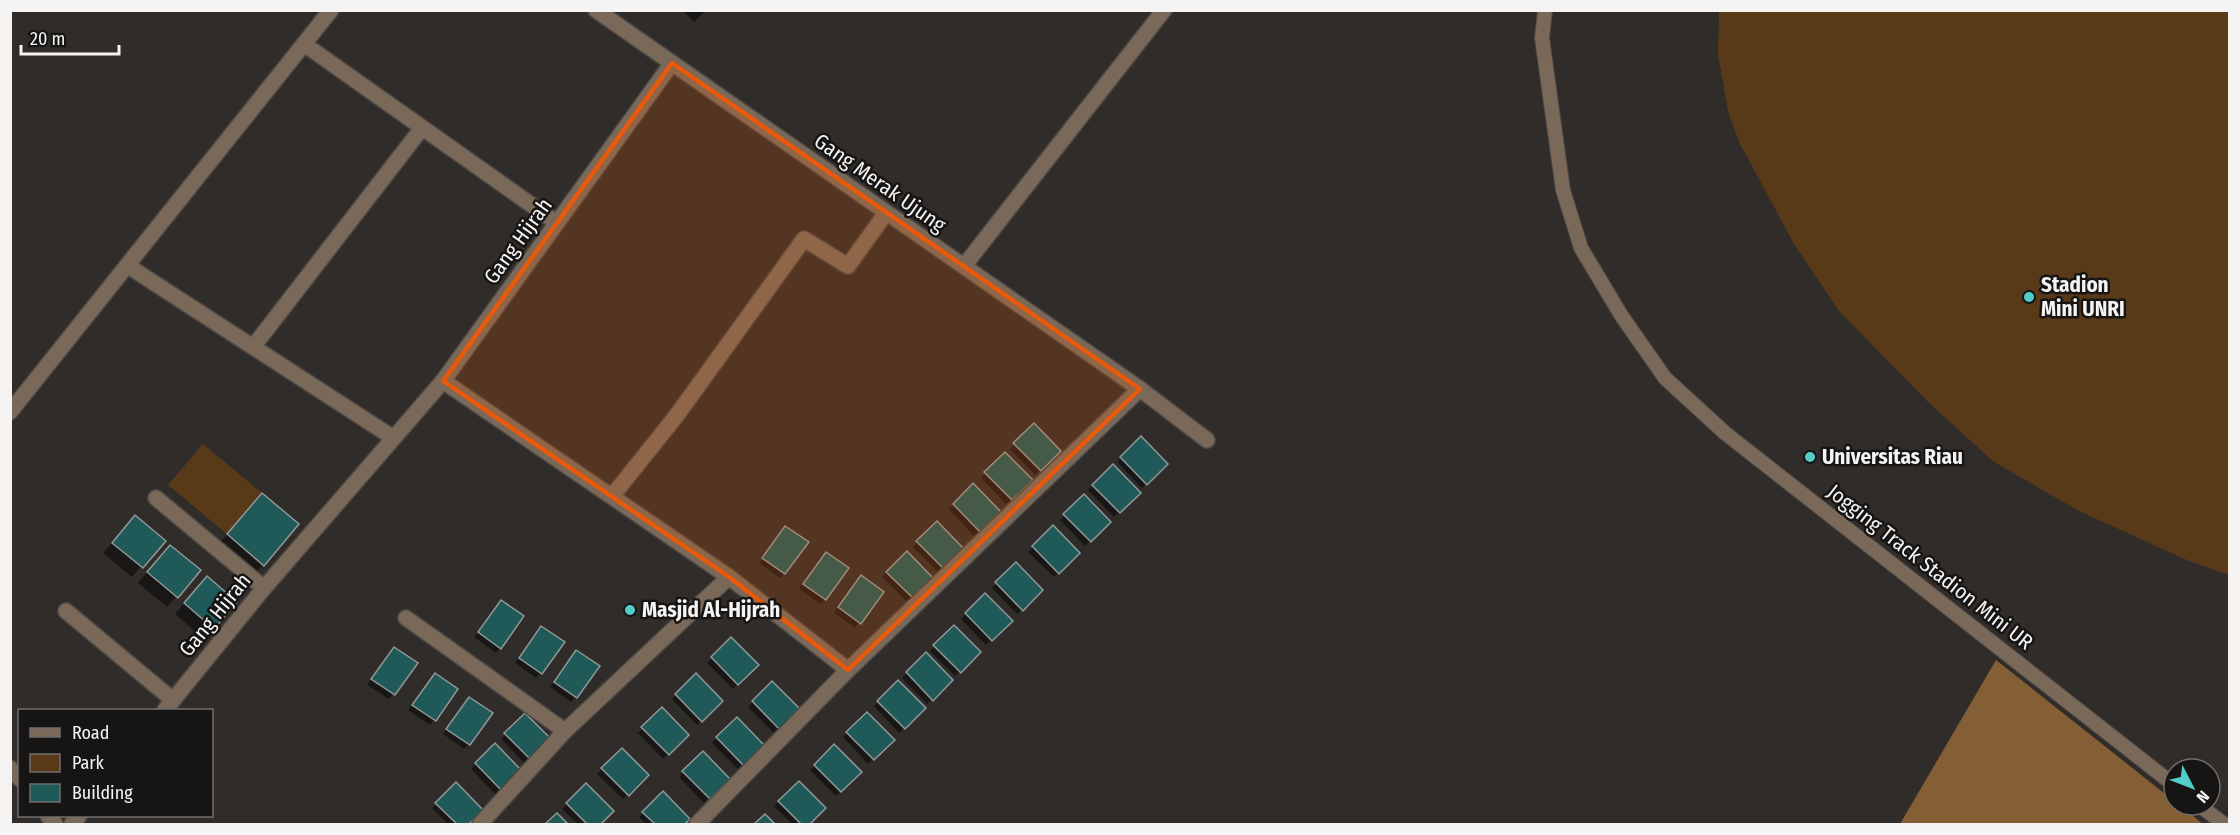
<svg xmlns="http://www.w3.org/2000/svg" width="2240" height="835" font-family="'Fira Sans Condensed',sans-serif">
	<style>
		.green { fill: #593a18 }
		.forest { fill: #845e35 }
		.shadow { fill: #0007 }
		.building { fill: #1f5a58; stroke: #929898; stroke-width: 1.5 }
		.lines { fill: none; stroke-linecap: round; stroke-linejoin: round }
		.service-casing { stroke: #4c4845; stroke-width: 16 }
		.minor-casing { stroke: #4c4845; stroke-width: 18 }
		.service { stroke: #7a6958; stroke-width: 14 }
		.minor { stroke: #7a6958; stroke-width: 15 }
		.marked { fill: #e8590c; fill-opacity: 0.2; stroke: #e8590c; stroke-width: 4.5; stroke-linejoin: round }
		.poi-dot { fill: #53cdca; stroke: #161514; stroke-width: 2 }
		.labels { text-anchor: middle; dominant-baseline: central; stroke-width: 5; stroke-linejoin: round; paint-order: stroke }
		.street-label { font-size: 21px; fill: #f6f4f2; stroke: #161514 }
		.poi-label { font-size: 21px; font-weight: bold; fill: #f6f4f2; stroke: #161514; text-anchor: start }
	</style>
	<rect width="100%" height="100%" fill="#302c29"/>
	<!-- green -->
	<g class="green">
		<path d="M1719,11H2229V575L2189,561L2079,511L1994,462L1929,403L1839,311L1794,244L1739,142L1728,111L1718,54Z"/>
		<path d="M203,444L262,493L227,534L168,485Z"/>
	</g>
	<!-- forest -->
	<path class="forest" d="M1996,660L2174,801V805H2179L2203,824H1900Z"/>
	<!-- shadow -->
	<g class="shadow">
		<path d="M682,10H706L694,22Z"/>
		<path d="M1034,425L1059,451L1035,475L1010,449Z"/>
		<path d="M1141,438L1166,464L1142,488L1117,462Z"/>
		<path d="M1005,454L1031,480L1006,504L981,478Z"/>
		<path d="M1113,467L1138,493L1114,517L1088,490Z"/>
		<path d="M973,486L999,512L974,536L949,509Z"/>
		<path d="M262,495L263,565L253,575L218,545Z"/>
		<path d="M1084,496L1109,522L1085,546L1060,520Z"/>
		<path d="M937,523L962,549L938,572L913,547Z"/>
		<path d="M126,527L163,541L132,577L103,553Z"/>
		<path d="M785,527L784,574L780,578L759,563Z"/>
		<path d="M1053,527L1078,553L1054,577L1028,552Z"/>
		<path d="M907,553L932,579L908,603L882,577Z"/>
		<path d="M826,554L825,599L821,604L799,589Z"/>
		<path d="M160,557L199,571L167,607L138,583Z"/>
		<path d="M1016,565L1041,590L1017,614L992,588Z"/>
		<path d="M856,582L882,592L855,628L834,613Z"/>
		<path d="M197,588L235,602L203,638L175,614Z"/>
		<path d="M985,595L1010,621L986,645L961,619Z"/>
		<path d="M501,602L500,648L496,653L474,637Z"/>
		<path d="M954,627L979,652L955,676L930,651Z"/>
		<path d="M537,633L563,643L536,678L515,663Z"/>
		<path d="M731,639L757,665L733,689L707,663Z"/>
		<path d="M394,649L416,664L389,699L367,685Z"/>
		<path d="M576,652L598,667L571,702L550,687Z"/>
		<path d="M926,654L951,680L927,704L902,678Z"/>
		<path d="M435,675L456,690L430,725L408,710Z"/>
		<path d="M696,675L721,701L697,725L672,699Z"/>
		<path d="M772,683L798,709L774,733L748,707Z"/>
		<path d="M898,683L924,708L899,733L874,706Z"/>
		<path d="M465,703L469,744L464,749L443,734Z"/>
		<path d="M662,709L687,735L663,759L638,733Z"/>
		<path d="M867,714L893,740L868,764L843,737Z"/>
		<path d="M525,715L550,741L526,765L501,739Z"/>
		<path d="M736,719L762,745L738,769L712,743Z"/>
		<path d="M495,745L520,771L496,795L471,769Z"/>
		<path d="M834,746L859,772L836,796L810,770Z"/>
		<path d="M622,750L647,775L623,799L597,774Z"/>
		<path d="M703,753L728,779L704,803L679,777Z"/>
		<path d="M799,783L824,808L808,824H792L774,806Z"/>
		<path d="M456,784L481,810L467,824H448L432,808Z"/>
		<path d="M586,785L612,811L598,824H578L562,809Z"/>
		<path d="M663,793L688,819L683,824H646L639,817Z"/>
	</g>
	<!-- building -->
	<g class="building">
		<path d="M1034,423L1061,451L1041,471L1013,443Z"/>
		<path d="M1141,436L1168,464L1147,485L1120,457Z"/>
		<path d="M1005,452L1033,480L1012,500L984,472Z"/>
		<path d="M1113,464L1141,493L1120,513L1092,485Z"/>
		<path d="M973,483L1001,512L980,532L953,504Z"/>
		<path d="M262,493L299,524L264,566L227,534Z"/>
		<path d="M1084,494L1111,522L1091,542L1063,514Z"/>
		<path d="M135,515L166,541L143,568L112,543Z"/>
		<path d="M937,521L964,549L944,569L916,541Z"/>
		<path d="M1053,525L1080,553L1059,574L1032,546Z"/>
		<path d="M785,526L809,542L785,574L762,558Z"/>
		<path d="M170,545L201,570L178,598L147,572Z"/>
		<path d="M907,551L934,579L914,599L886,572Z"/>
		<path d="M826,552L849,568L826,600L803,584Z"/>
		<path d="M1016,562L1043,590L1023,611L995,582Z"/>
		<path d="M861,575L884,592L861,624L838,607Z"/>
		<path d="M207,576L237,602L214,629L184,603Z"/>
		<path d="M985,593L1013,621L992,641L965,613Z"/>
		<path d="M501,600L524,616L501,649L478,632Z"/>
		<path d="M954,625L981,652L961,673L933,645Z"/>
		<path d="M541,626L565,642L542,674L519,658Z"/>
		<path d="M731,637L759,665L738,685L711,657Z"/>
		<path d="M394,647L418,663L395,695L371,679Z"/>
		<path d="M576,650L600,666L577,698L554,682Z"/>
		<path d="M926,652L953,680L933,701L906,672Z"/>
		<path d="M435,673L458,689L436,721L412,705Z"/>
		<path d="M696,673L723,701L702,722L675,694Z"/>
		<path d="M898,680L926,708L905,729L877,701Z"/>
		<path d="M772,681L800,709L780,730L752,701Z"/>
		<path d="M469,697L493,713L470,745L446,729Z"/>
		<path d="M662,707L689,735L669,755L641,727Z"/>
		<path d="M867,712L895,740L874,760L846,732Z"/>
		<path d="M525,713L553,741L532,761L504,733Z"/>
		<path d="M737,717L764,745L744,766L716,737Z"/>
		<path d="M495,743L522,771L502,791L475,763Z"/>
		<path d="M834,744L862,772L841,792L814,765Z"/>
		<path d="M622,748L649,775L629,796L601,768Z"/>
		<path d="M703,751L730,779L710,799L682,771Z"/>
		<path d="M799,781L826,808L810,824H801L778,801Z"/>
		<path d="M456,782L483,810L469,824H457L435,803Z"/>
		<path d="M586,783L614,811L601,824H587L566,803Z"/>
		<path d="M663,791L690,819L685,824H655L642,812Z"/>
		<path d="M557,813L568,824H545Z"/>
		<path d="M765,814L775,824H754Z"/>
	</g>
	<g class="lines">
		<!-- service casing -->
		<g class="service-casing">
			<g id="service">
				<path d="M1545,10L1542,38L1563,190L1581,248L1621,315L1665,378L1725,433L2174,785"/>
				<path d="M2199,805L2224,824"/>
			</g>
		</g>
		<!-- minor casing -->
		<g class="minor-casing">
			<g id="minor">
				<path d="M596,10L1140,389L1207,440"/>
				<path d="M304,44L557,223"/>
				<path d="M128,266L392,437"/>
				<path d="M964,266L1164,10"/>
				<path d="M253,347L422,128"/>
				<path d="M443,381L729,577L848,670"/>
				<path d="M10,412L331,10"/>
				<path d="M613,495L677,415L804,239L848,266L886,213"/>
				<path d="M156,498L264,588"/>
				<path d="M66,611L173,700"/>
				<path d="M406,618L565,731"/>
				<path d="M165,710L264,588L443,381L672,63"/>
				<path d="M10,768L20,779"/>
				<path d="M48,816L55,824"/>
				<path d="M72,824L79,816"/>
				<path d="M480,824L565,731L729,577"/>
				<path d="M697,824L848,670L1140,389"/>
			</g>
		</g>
		<!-- service -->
		<use href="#service" class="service"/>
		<!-- minor -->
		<use href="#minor" class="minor"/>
	</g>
	<!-- marked area -->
	<path class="marked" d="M672,63L1140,389L848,670L729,577L443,381Z"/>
	<!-- markers -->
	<g class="poi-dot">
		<circle cx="2029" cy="297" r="6"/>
		<circle cx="1810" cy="457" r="6"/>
		<circle cx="630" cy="610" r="6"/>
	</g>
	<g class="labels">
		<!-- street labels -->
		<g class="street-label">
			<text transform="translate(880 183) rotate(35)">Gang Merak Ujung</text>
			<text transform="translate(518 241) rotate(-54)">Gang Hijrah</text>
			<text transform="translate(1930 567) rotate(38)">Jogging Track Stadion Mini UR</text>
			<text transform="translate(215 615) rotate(-51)">Gang Hijrah</text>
		</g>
		<!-- poi labels -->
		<g class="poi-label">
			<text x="2041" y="285">Stadion<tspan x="2041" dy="24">Mini UNRI</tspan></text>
			<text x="1822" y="457">Universitas Riau</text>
			<text x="642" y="610">Masjid Al-Hijrah</text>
		</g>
	</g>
	<!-- border -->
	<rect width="2240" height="835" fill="none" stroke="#f6f4f2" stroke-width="24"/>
	<!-- legend -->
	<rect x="18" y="709" width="195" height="108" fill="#161514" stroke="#706e6d" stroke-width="1.5"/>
	<rect x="30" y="728" width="30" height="9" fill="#7a6958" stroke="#706e6d" stroke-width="1.5"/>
	<text x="72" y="739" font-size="18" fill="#f6f4f2">Road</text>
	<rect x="30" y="754" width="30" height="18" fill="#593a18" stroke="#706e6d" stroke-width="1.5"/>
	<text x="72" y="769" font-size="18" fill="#f6f4f2">Park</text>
	<rect x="30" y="784" width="30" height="18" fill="#1f5a58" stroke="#706e6d" stroke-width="1.5"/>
	<text x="72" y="799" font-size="18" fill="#f6f4f2">Building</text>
	<!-- north arrow -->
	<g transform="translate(2192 787) rotate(132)"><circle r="28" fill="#161514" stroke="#706e6d" stroke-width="1.5"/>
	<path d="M0-4.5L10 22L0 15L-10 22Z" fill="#53cdca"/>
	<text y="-9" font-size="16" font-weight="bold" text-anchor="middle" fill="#f6f4f2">N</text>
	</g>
	<!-- scale -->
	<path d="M21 45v9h98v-9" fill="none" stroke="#f6f4f2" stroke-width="3"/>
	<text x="30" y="45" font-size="18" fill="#f6f4f2" stroke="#161514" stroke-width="4.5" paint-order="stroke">20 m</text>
</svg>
